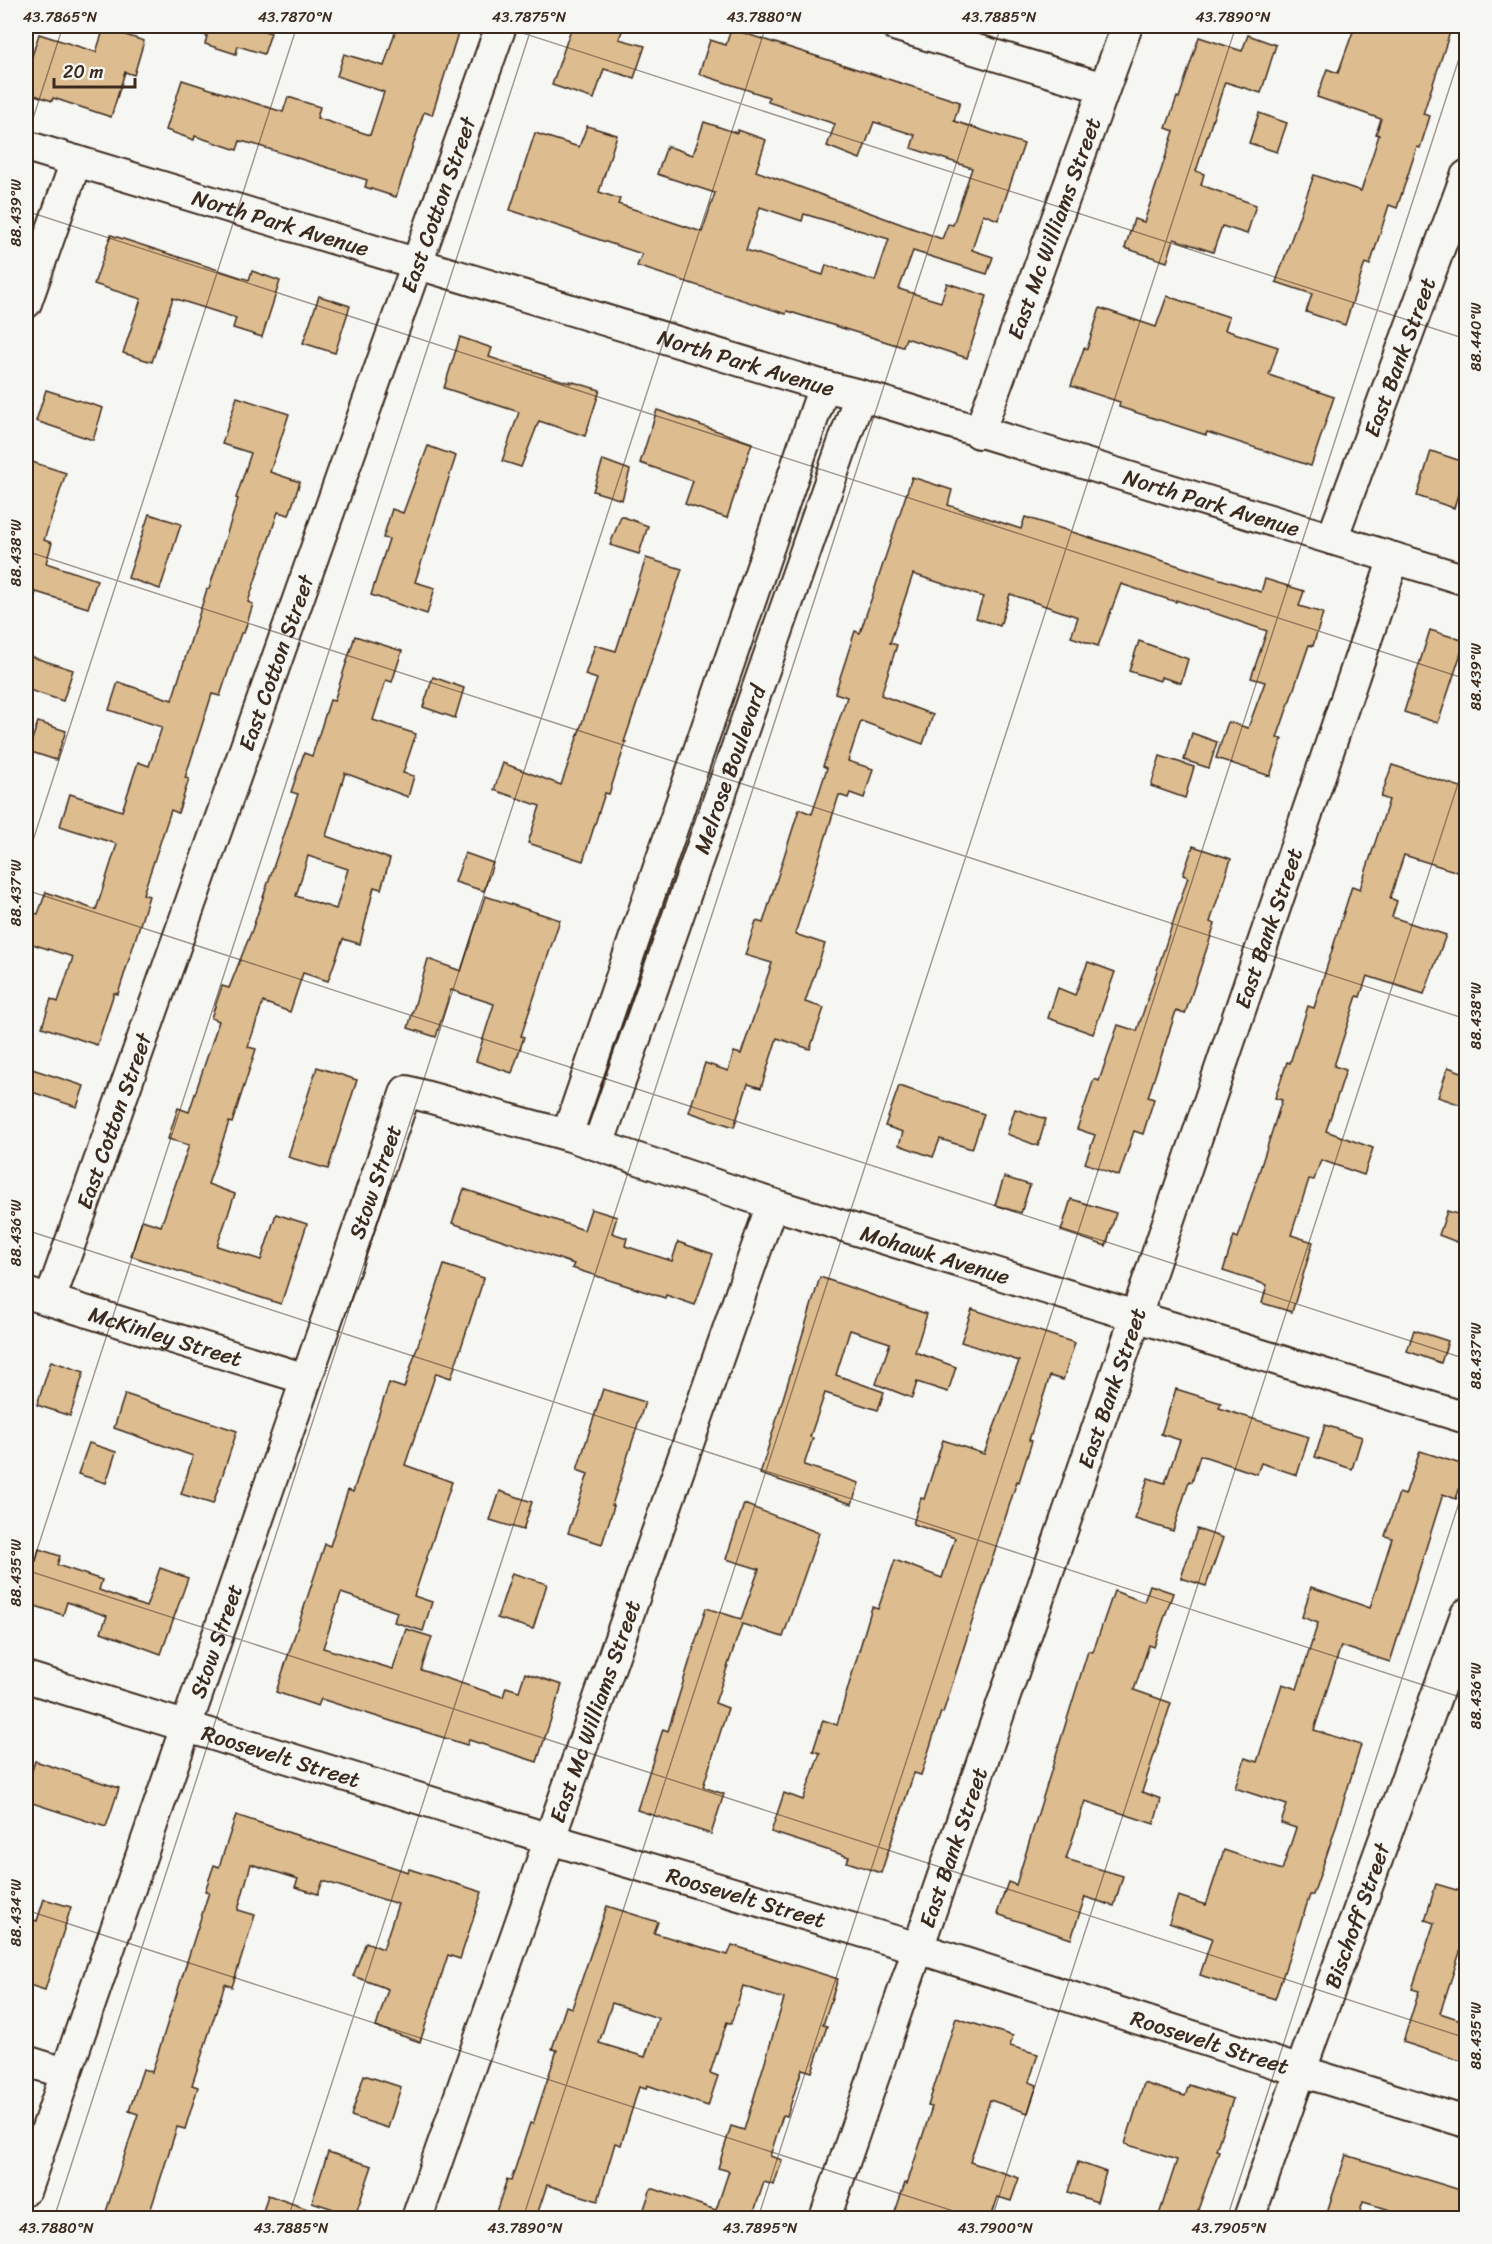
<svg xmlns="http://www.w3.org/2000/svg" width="1492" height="2244" font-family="Sriracha,sans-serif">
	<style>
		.building { fill: #ddbc90; stroke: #3b2a1e; stroke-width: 1.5; fill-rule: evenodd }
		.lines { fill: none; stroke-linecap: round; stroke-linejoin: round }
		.minor-casing { stroke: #3b2a1e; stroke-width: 34 }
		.minor { stroke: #f6f6f2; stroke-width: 30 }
		.ticks { fill: none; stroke: #3b2a1e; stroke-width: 1.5; stroke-opacity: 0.45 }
		.labels { text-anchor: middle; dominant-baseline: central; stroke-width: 5; stroke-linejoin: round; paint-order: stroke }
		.street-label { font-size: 22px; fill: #3b2a1e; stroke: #f6f6f2 }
		.neatline { fill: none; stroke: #3b2a1e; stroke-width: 2 }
		.ticks-label { font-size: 15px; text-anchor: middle; fill: #3b2a1e }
	</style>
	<rect width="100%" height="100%" fill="#f6f6f2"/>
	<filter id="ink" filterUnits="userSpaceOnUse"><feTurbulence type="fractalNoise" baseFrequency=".0167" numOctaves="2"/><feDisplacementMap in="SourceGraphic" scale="12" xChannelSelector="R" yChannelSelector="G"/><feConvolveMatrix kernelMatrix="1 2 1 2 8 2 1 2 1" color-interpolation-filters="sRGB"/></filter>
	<g filter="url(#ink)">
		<!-- building -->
		<g class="building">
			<path d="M189,26H249L271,33L264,54L238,46L236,54L205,44L207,36L189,30Z"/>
			<path d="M397,26H435L458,33L432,115L424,112L396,197L365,187L367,180L253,144L240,141L237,150L195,136L194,140L166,130L182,80L283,112L288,97L320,107L317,118L370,135L384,92L337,76L344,54L384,66Z"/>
			<path d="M572,26H624L619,39L645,46L634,78L604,69L594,99L552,85Z"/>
			<path d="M1355,26H1452L1423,114L1430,116L1420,148L1417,147L1397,208L1389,205L1370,265L1365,263L1345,325L1306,312L1312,294L1276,282L1314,175L1361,191L1379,135L1376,134L1381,119L1317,97L1327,69L1338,73Z"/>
			<path d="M104,28L144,41L134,75L125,72L111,117L53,98L52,101L26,92V75L39,34L96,52Z"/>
			<path d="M731,29L960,102L954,121L1024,144L998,220L983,214L972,250L993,257L987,274L913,251L899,289L941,302L947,283L987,296L967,358L906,338L903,347L787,311L786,314L637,266L642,254L510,210L535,133L579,147L587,126L617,135L599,192L620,199L618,204L702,232L715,193L657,174L667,146L693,155L704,122L737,133L738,130L766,140L756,171L942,239L948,224L953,225L972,168L911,148L915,135L874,122L860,159L827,146L835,124L768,102L769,97L699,74L710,40L726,45ZM760,207L802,221L804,214L889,239L875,281L826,265L823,275L746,250Z"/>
			<path d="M1248,35L1276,45L1261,93L1225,82L1196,171L1204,174L1201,185L1256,205L1247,234L1222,226L1213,252L1174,239L1167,262L1125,248L1134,219L1144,222L1174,131L1166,128L1177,97L1179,98L1199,37L1242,51Z"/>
			<path d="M1259,113L1287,123L1277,152L1249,143Z"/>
			<path d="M111,235L249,280L252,271L280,281L262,337L233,328L236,318L173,298L152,362L123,353L141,299L94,284Z"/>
			<path d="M319,296L350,306L335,353L303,343Z"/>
			<path d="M1167,296L1229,317L1225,330L1278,347L1269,375L1334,397L1311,466L1207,432L1206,435L1119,407L1120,402L1071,386L1084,348L1087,349L1100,308L1156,327Z"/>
			<path d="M460,337L492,348L489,357L570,383V381L600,390L585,436L539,421L521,467L502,461L519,412L444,388Z"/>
			<path d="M46,390L103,408L93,440L36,421Z"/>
			<path d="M237,397L289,414L270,472L300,482L289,515L278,512L248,602L253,604L244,633H241L220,696L212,694L185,778L189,779L178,813L171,810L143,894L149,896L118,994L114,993L97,1045L42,1027L51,999L58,1002L73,957L26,942V938L33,913L38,914L46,892L96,910L117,844L60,826L70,794L122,811L138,762L149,766L162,727L109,710L118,682L172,700L207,589H209L238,499L236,498L251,453L222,444Z"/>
			<path d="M657,410L752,443L727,518L685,504L693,481L640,463Z"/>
			<path d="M428,446L456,456L415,582L435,588L427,614L371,595L389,539L383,538L392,509L403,513Z"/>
			<path d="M1431,451L1467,463L1454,508L1417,496Z"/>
			<path d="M26,460L66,473L44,540L52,543L46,563L97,580L88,608L36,592L30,611H26Z"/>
			<path d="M603,460L630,470L622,500L593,491Z"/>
			<path d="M912,477L952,490L948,505L1021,529L1025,517L1261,592L1265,579L1304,591L1299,606L1323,613L1313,646L1309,645L1277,738L1282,739L1270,776L1216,758L1228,722L1248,728L1265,682L1251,678L1267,631L1176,600V602L1121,584L1098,646L1071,637L1078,617L1010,594L1000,626L976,618L983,597L913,574L890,643L897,645L881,695L933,715L923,744L861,721L848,761L873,769L864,798L850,793L848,798L839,795L795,934L825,944L805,1002L824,1008L810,1049L777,1038L761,1088L748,1084L734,1127L689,1112L705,1063L728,1071L734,1052L741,1054L772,963L745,955L756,921L763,923L799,809L812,814L827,768L823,766L847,697L835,693L855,631L860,633Z"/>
			<path d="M149,514L181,524L160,589L128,578Z"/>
			<path d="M621,516L648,526L639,554L610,545Z"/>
			<path d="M646,558L682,569L624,742H626L609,794L605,793L583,861L528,843L540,806L494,790L503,763L561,785L597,679L585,675L595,645L616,651Z"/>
			<path d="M1430,630L1465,641L1438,723L1404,712Z"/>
			<path d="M355,636L402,651L392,682L386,680L373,720L416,734L403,773L414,776L408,797L345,773L326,836L390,859L381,889L374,887L360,944L343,939L328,981L303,973L290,1012L263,1002L248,1047L256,1049L232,1123L229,1122L208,1184L235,1194L217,1246L261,1260L276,1214L307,1224L281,1304L131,1256L142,1220L161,1226L189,1145L168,1139L178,1108L189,1112L219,1021L211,1018L222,986L229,988L252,930L298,794L291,792L304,753L312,756L330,700L334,701ZM308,856L348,869L336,909L296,896Z"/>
			<path d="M1139,641L1188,659L1181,683L1161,677L1160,681L1129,671Z"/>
			<path d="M26,655L73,670L63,701L26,689Z"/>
			<path d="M433,677L464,688L455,718L423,707Z"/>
			<path d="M38,722L66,731L56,760L28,751Z"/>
			<path d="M1192,733L1217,742L1209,768L1184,760Z"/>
			<path d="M1160,756L1194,767L1185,798L1151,786Z"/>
			<path d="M1392,765L1467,789V875L1404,855L1390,898L1397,901L1392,917L1446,935L1424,994L1367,976L1360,997L1357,996L1334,1066L1346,1070L1326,1131L1373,1148L1364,1175L1321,1160L1314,1180L1309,1179L1291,1235L1313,1242L1292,1312L1262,1303L1267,1285L1223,1271L1234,1236L1238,1238L1282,1100L1275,1098L1287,1062L1290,1063L1308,1006L1314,1008L1352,886L1360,889L1389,800L1381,797Z"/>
			<path d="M1193,846L1231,859L1210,922L1215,924L1185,1014L1176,1011L1148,1097L1154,1099L1143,1134L1134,1131L1119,1176L1085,1163L1095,1135L1077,1129L1094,1079L1099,1081L1118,1025L1137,1031L1188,877L1183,875Z"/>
			<path d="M465,853L493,863L484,891L455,882Z"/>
			<path d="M485,896L560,920L521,1036L524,1037L512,1073L476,1061L494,1004L451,990L436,1037L408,1028L428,959L461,971Z"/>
			<path d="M1088,962L1115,972L1093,1034L1048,1018L1058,988L1075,995Z"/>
			<path d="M26,1067L84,1086L77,1107L26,1090Z"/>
			<path d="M317,1067L357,1080L328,1169L288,1157Z"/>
			<path d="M1448,1067L1467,1074V1107L1438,1097Z"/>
			<path d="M899,1086L984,1114L972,1149L940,1139L933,1157L899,1145L903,1132L885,1126Z"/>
			<path d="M1015,1109L1046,1119L1038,1146L1007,1134Z"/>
			<path d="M1004,1177L1030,1185L1021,1213L995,1205Z"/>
			<path d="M464,1189L584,1230L591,1209L617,1217L612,1233L627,1238L625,1246L672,1261L678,1242L713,1254L695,1305L666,1295L665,1298L572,1268L574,1264L452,1223Z"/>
			<path d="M1071,1199L1116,1213L1106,1246L1061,1231Z"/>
			<path d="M1447,1211L1467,1217V1246L1439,1235Z"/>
			<path d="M444,1265L484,1278L451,1378L436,1373L405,1465L452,1482L414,1596L432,1602L423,1631L394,1622L397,1612L341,1593L323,1648L393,1669L406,1629L432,1637L421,1670L503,1697L506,1687L519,1691L525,1673L562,1685L537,1762L469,1740L467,1745L321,1699L318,1706L276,1692L325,1544L330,1546L348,1490L353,1492L389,1383L404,1388Z"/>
			<path d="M820,1277L927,1314L915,1352L956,1367L948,1392L917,1382L912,1398L876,1384L890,1343L850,1330L836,1375L884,1392L878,1410L825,1393L810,1437L813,1438L804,1465L859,1483L852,1504L760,1474Z"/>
			<path d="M972,1309L1075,1343L1063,1380L1050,1376L1029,1440L1032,1441L1019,1482L1017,1481L943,1713L941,1712L921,1775L914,1773L881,1873L847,1862L849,1857L771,1832L784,1793L803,1800L820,1753L813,1751L823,1720L837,1725L872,1607L878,1609L895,1560L942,1578L955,1538L913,1524L921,1498L924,1499L943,1440L984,1454L1019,1361L961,1342Z"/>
			<path d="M1414,1330L1448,1341L1441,1363L1407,1351Z"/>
			<path d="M51,1361L84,1372L70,1416L37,1405Z"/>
			<path d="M603,1389L645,1402L612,1505L614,1506L602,1544L568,1533L588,1474L577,1470Z"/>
			<path d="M1176,1389L1221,1403L1219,1408L1309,1437L1297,1475L1261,1463L1257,1474L1200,1455L1192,1482L1189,1481L1173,1531L1135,1519L1148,1478L1165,1483L1180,1440L1161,1434Z"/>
			<path d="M125,1394L237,1431L213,1504L181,1494L193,1456L114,1428Z"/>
			<path d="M1325,1425L1362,1437L1352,1469L1315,1457Z"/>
			<path d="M89,1443L116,1452L106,1483L78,1474Z"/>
			<path d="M1420,1451L1467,1466L1456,1499L1443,1494L1390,1662L1341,1646L1314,1730L1361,1745L1332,1839L1313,1895H1310L1275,1999L1200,1975L1212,1938L1169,1923L1178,1896L1206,1905L1224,1850L1282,1870L1296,1828L1281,1823L1287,1805L1235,1788L1245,1758L1257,1762L1282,1684L1297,1689L1318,1623L1302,1617L1311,1587L1370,1608L1392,1538L1385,1536L1399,1493L1405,1495Z"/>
			<path d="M500,1491L532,1502L523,1530L490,1520Z"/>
			<path d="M744,1504L819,1533L783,1637L742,1624L715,1703L728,1708L703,1787L724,1794L711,1834L637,1810L663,1729L668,1731L706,1608L741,1619L759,1569L726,1559Z"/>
			<path d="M1197,1529L1223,1538L1206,1586L1181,1578Z"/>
			<path d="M39,1549L60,1556L57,1565L102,1580L99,1590L146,1607L160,1568L188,1578L161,1654L101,1632L107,1616L67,1602L63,1615L26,1603V1558L36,1561Z"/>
			<path d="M512,1573L547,1584L533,1629L497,1618Z"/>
			<path d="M1150,1585L1173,1593L1154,1647L1149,1645L1134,1690L1171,1703L1142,1792L1161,1799L1154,1824L1085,1801L1066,1859L1123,1876L1114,1906L1085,1897L1071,1939L997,1914L1008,1882L1016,1885L1088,1651L1093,1652L1114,1591L1144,1602Z"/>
			<path d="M35,1761L119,1788L106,1827L26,1801V1789Z"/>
			<path d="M236,1815L408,1872L409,1869L482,1892L460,1959L448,1955L420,2042L376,2027L388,1989L353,1976L366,1942L383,1949L398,1904L323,1881L318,1894L295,1887L298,1879L251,1864L238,1910L255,1915L232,1987L225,1984L192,2085L198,2087L185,2129L177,2127L148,2218H104L138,2114L129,2111L143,2069L152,2072L209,1892L205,1891L214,1865L219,1867Z"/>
			<path d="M1436,1884L1467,1893V1931L1440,2013L1467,2022V2063L1403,2042L1419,1991L1412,1989L1434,1923L1425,1920Z"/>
			<path d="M44,1899L71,1907L45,1990L26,1984V1917L37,1921Z"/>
			<path d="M607,1906L658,1922L654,1933L728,1955L732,1945L838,1979L823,2025L827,2026L812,2072L802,2069L787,2116L783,2115L770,2156L782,2160L774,2185L764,2182L752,2218H641L651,2188L716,2210L729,2171L718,2168L731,2126L744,2130L784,1999L743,1986L731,2024L727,2022L710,2073L718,2076L708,2106L647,2085L646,2089L639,2087L621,2145L615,2143L598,2201L547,2185L536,2218H494L507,2179L511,2181L530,2123L533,2124L557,2050L552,2049L566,2006L572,2008ZM612,2003L658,2018L645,2057L599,2043Z"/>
			<path d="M956,2018L1013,2036L1010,2046L1038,2054L1029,2082L1037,2085L1028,2113L990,2100L970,2162L1019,2178L1011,2201L998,2197L991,2218H893L905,2183L907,2184L932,2107L928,2106Z"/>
			<path d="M364,2075L401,2087L388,2128L351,2116Z"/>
			<path d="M1144,2083L1185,2096L1189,2085L1233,2099L1216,2150L1219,2151L1195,2218H1158L1177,2160L1125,2144Z"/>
			<path d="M328,2152L372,2166L355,2216L312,2202Z"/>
			<path d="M1346,2155L1467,2192V2218H1418L1363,2202L1358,2218H1325Z"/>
			<path d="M1078,2162L1106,2172L1097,2202L1068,2192Z"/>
			<path d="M268,2195L327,2216L326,2218H261Z"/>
		</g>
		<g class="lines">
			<!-- minor casing -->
			<g class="minor-casing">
				<g id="minor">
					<path d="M897,26L1104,88"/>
					<path id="s1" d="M26,146L824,386L860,395L1466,580"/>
					<path d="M26,303L76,161"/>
					<path id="s2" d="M979,433L1127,26"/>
					<path id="s3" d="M1332,539L1466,176"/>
					<path d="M567,1135L824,386"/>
					<path id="s4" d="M598,1145L860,395"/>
					<path id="s5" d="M26,1293L306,1379"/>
					<path id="s6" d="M50,1300L501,26"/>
					<path id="s7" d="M26,1677L550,1839L918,1948L1301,2071L1466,2122"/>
					<path d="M26,2061L65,2073"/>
					<path id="s8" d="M26,2189L406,1091L567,1135L772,1204L1466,1418"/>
					<path id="s9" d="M417,2218L772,1204"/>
					<path id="s10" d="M825,2218L1136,1316L1394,558"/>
					<path id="s11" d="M1249,2218L1313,2036L1466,1614"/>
				</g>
			</g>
			<!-- minor -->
			<use href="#minor" class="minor"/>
		</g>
	</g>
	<!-- ticks -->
	<path class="ticks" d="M501,26L1466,339M26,140L63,26M26,211L1466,679M26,551L1466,1019M26,862L297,26M26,890L1466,1359M26,1230L1466,1699M26,1570L1466,2038M26,1584L532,26M26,1910L975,2218M54,2218L766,26M288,2218L1001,26M523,2218L1236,26M758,2218L1466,37M992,2218L1466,759M1227,2218L1466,1481M1461,2218L1466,2203"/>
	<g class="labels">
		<!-- street labels -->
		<g class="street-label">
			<text stroke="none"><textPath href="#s6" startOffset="1162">East Cotton Street</textPath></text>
			<text stroke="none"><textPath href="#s1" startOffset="266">North Park Avenue</textPath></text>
			<text stroke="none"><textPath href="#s2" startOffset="218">East Mc Williams Street</textPath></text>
			<text stroke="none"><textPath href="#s3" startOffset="194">East Bank Street</textPath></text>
			<text stroke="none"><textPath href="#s1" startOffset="752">North Park Avenue</textPath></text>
			<text stroke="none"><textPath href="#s1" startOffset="1238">North Park Avenue</textPath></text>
			<text stroke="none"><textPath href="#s6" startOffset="676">East Cotton Street</textPath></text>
			<text stroke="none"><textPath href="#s4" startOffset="398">Melrose Boulevard</textPath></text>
			<text stroke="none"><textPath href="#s10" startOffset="1364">East Bank Street</textPath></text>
			<text stroke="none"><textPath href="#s6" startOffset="190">East Cotton Street</textPath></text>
			<text stroke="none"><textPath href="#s8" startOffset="1066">Stow Street</textPath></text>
			<text stroke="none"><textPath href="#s8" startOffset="1716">Mohawk Avenue</textPath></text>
			<text stroke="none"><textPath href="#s5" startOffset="146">McKinley Street</textPath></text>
			<text stroke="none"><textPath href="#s10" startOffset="878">East Bank Street</textPath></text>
			<text stroke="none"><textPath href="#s8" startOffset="580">Stow Street</textPath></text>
			<text stroke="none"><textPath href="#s9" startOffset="537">East Mc Williams Street</textPath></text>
			<text stroke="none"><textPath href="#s7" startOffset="267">Roosevelt Street</textPath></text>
			<text stroke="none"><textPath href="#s10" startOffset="392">East Bank Street</textPath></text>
			<text stroke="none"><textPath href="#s7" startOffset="753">Roosevelt Street</textPath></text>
			<text stroke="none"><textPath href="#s11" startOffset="321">Bischoff Street</textPath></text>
			<text stroke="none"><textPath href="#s7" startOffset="1239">Roosevelt Street</textPath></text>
		</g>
	</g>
	<!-- margin -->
	<rect width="1492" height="2244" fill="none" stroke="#f6f6f2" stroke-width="66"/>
	<!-- scale -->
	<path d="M54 78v9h81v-9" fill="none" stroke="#3b2a1e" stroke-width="3"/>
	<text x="63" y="78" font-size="18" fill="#3b2a1e" stroke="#f6f6f2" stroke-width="4.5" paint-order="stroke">20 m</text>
	<rect x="33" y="33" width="1426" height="2178" class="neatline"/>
	<g class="ticks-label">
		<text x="60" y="22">43.7865°N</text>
		<text x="295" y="22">43.7870°N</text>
		<text x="529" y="22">43.7875°N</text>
		<text x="764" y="22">43.7880°N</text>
		<text x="999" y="22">43.7885°N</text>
		<text x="1233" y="22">43.7890°N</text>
		<text transform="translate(16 213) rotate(-90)" y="5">88.439°W</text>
		<text transform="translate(1476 337) rotate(-90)" y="5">88.440°W</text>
		<text transform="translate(16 553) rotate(-90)" y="5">88.438°W</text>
		<text transform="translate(1476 677) rotate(-90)" y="5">88.439°W</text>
		<text transform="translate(16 893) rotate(-90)" y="5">88.437°W</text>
		<text transform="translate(1476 1016) rotate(-90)" y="5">88.438°W</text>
		<text transform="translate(16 1233) rotate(-90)" y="5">88.436°W</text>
		<text transform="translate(1476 1356) rotate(-90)" y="5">88.437°W</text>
		<text transform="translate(16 1573) rotate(-90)" y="5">88.435°W</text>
		<text transform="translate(1476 1696) rotate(-90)" y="5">88.436°W</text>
		<text transform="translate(16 1913) rotate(-90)" y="5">88.434°W</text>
		<text transform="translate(1476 2036) rotate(-90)" y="5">88.435°W</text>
		<text x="56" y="2233">43.7880°N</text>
		<text x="291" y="2233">43.7885°N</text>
		<text x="525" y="2233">43.7890°N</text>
		<text x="760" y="2233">43.7895°N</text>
		<text x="995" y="2233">43.7900°N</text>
		<text x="1229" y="2233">43.7905°N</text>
	</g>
</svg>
